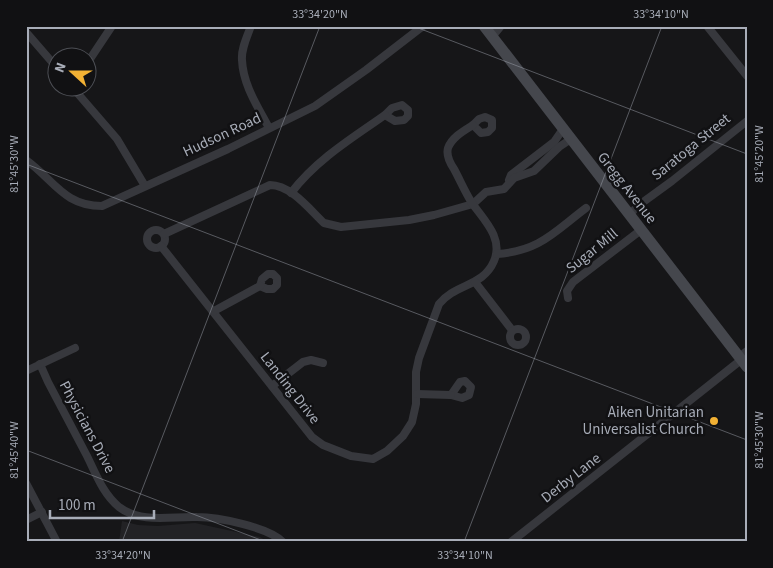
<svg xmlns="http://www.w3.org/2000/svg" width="773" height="568" font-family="'Source Sans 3',sans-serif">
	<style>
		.built { fill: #222225 }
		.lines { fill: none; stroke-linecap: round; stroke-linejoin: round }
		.street { stroke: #37383d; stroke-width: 8 }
		.secondary { stroke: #45474d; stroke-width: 11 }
		.ticks { fill: none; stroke: #a8adb8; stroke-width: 1; stroke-opacity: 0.45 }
		.poi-dot { fill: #f2b134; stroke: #111113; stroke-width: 2 }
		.labels { text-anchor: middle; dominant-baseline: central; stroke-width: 5; stroke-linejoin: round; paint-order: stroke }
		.street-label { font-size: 15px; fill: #a8adb8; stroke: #111113 }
		.poi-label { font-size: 15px; fill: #a8adb8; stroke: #111113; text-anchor: end }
		.neatline { fill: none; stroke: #a8adb8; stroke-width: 2 }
		.ticks-label { font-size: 12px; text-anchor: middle; fill: #a8adb8 }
	</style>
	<rect width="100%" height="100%" fill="#161618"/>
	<!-- built -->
	<path class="built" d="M122,521L138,525L158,526L195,523L260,537L268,542H119Z"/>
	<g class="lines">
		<!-- street -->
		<g class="street">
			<path d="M251,26C247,37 241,49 242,60C243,85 258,107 269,128"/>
			<path d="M707,26L747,76"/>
			<path d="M26,32L58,69"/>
			<path d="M492,37L501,26"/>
			<path d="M88,62L112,26"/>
			<path d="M73,88L117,139L145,186"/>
			<path d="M402,105L408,110V116L404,120L395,121L385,115L392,108Z"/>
			<path d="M485,117L492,120V128L488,132L481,133L473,125L479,119Z"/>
			<path d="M26,160C54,180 64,206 102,206L228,149L315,106L366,70L423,26"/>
			<path d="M509,180L511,175L554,142L563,129"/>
			<path d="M291,193C316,160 352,138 385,115"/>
			<path d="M629,215L639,205L672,181L747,121"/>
			<circle cx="156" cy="239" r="9"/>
			<path d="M164,234L270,185C291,185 310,210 324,223L341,227L409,220L434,215L473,204L486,192L504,189L514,178L534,171L559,147L571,139"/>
			<path d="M161,246L312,437L323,445L351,456L373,459L387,451L403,436L412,422L416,404V372L419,358L439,304C456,283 483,287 494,261C504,238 483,219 472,203C465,192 460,180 454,169C450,163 446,155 448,148C452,137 465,130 473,125"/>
			<path d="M497,254C540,251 554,232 586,208"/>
			<path d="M268,274H273L277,278V285L273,289H267L260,286L262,279Z"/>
			<path d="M475,282L512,330"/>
			<path d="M568,298L567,291L573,282L641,230"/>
			<path d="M214,311L260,286"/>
			<circle cx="518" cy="337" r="8"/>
			<path d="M739,357L747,351"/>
			<path d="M40,364L48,382C61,407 74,431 87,456C96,474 103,494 119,507C141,524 172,516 197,517C218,517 268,527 283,542"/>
			<path d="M26,371L75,348"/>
			<path d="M465,381L471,387L469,395L462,398L451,395L460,382Z"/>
			<path d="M272,386L303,362L311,360L323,363"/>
			<path d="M417,394L451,395"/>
			<path d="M26,483L57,542"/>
			<path d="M26,520L42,512"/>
			<path d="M511,542L741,360"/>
		</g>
		<!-- secondary -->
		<path class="secondary" d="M484,26L747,367"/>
	</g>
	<!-- ticks -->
	<path class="ticks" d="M413,26L747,154M26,164L747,440M26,450L266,542M122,542L320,26M464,542L662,26"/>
	<!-- markers -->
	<circle class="poi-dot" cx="714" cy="421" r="5"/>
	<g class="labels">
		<!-- street labels -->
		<g class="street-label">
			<text transform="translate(222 135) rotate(-25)">Hudson Road</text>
			<text transform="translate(691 147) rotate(-39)">Saratoga Street</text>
			<text transform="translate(627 188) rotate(52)">Gregg Avenue</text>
			<text transform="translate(592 251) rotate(-39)">Sugar Mill</text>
			<text transform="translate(290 388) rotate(52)">Landing Drive</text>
			<text transform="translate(87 427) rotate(62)">Physicians Drive</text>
			<text transform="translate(571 478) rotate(-38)">Derby Lane</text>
		</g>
		<!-- poi labels -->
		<g class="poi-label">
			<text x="704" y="412">Aiken Unitarian<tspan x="704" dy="17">Universalist Church</tspan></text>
		</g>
	</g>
	<!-- border -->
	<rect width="773" height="568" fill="none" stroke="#111113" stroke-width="55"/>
	<!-- north arrow -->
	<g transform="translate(72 72) rotate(291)"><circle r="24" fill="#111113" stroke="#4d4f55"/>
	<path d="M0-4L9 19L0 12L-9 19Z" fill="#f2b134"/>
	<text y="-8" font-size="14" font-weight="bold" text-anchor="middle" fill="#a8adb8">N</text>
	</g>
	<!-- scale -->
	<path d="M50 510v8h104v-8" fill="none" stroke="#a8adb8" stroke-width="2.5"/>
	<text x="58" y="510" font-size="15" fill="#a8adb8" stroke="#111113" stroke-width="4" paint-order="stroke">100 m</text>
	<rect x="28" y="28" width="718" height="512" class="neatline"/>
	<g class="ticks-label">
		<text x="320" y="18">33°34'20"N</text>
		<text x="661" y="18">33°34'10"N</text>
		<text transform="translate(759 154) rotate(-90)" y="4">81°45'20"W</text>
		<text transform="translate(14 164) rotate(-90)" y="4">81°45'30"W</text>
		<text transform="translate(759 440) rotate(-90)" y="4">81°45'30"W</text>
		<text transform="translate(14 450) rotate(-90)" y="4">81°45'40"W</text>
		<text x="123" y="559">33°34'20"N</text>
		<text x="465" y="559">33°34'10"N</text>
	</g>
</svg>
